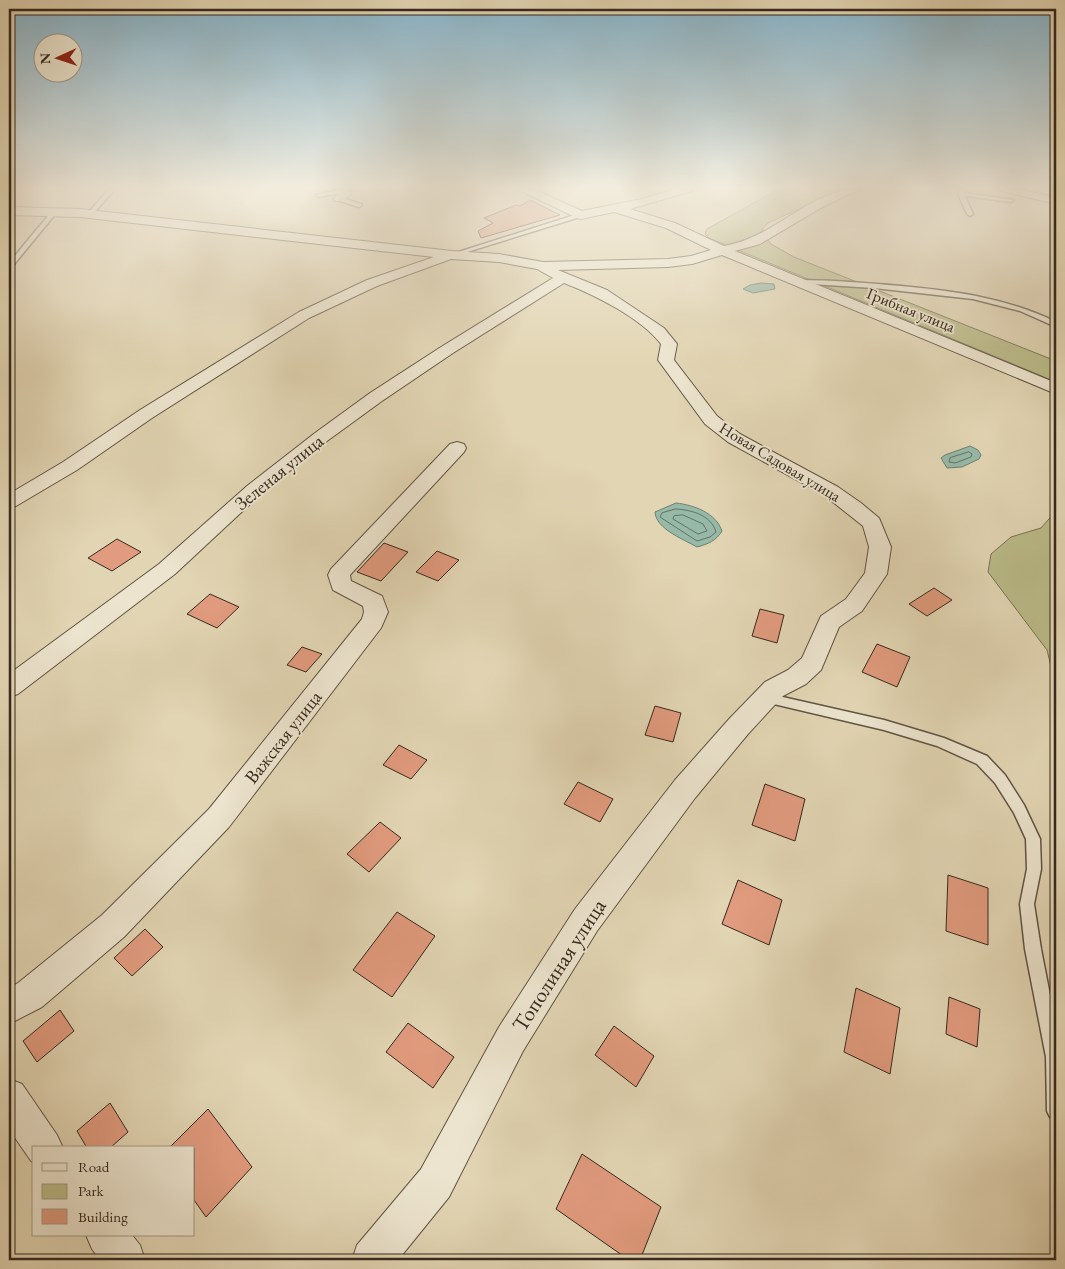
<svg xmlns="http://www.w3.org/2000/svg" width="1065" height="1269" font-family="'EB Garamond',serif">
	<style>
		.green { fill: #babb88; stroke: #787254 }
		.water { fill: #96b9a8; stroke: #6f7f71 }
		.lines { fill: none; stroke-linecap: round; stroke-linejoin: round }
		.shore { stroke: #667164; stroke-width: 1 }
		.building { fill: #e19b7e; stroke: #35291f }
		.lane-casing { stroke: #605444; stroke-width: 3 }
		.street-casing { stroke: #605444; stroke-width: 2 }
		.lane { fill: #ece4ce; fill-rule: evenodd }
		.street { fill: #ece4ce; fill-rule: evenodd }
		.labels { text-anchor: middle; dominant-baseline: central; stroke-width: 4; stroke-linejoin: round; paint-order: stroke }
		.far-street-label { font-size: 16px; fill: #35291f; stroke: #ece4ce }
		.street-label { font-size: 19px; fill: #35291f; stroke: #ece4ce }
		.near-street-label { font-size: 22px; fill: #35291f; stroke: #ece4ce }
	</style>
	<rect width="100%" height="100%" fill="#e2d5b3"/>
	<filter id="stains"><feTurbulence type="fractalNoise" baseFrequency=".004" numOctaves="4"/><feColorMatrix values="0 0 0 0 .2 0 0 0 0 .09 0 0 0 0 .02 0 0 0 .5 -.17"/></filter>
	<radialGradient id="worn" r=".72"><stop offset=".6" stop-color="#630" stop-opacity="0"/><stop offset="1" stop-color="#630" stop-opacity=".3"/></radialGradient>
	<!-- green -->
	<g class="green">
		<path d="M779,189H843L768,223L761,231L771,244L794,257L1056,361V382L709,238L705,234L707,229Z"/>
		<path d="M1056,511V687L1047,650L988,572L991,554L1011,537L1041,528Z"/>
	</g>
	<!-- water -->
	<g class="water">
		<path d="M761,283L774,284L775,289L753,293L743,289L750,285Z"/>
		<path d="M970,446L978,450L981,455L979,459L962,467L947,468L941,458L945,455Z"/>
		<path d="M676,503C694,505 716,513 722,531C716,541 708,544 697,547C683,539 656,529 655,512Z"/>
	</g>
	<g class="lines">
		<!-- shore -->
		<g class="shore">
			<path d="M969,452L972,454L971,457L955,463L949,462L950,458Z"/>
			<path d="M676,509C692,510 711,515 716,532L710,537L697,541L660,517L662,513Z"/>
			<path d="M683,515L703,524L707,531L698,534L673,519L674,516Z"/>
		</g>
	</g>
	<!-- building -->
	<g class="building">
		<path d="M530,200L560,215L481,238L478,231L493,223L484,218L516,205L520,206Z"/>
		<path d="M117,539L141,552L112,571L88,558Z"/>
		<path d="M384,543L408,552L381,581L357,572Z"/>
		<path d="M437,551L459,560L438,581L416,572Z"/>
		<path d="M934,588L952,600L927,616L909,604Z"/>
		<path d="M210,594L239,607L217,628L187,614Z"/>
		<path d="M760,609L784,615L777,643L752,636Z"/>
		<path d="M877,644L910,657L897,687L862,672Z"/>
		<path d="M302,647L322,654L306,672L287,665Z"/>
		<path d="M655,706L681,713L673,742L645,735Z"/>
		<path d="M399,745L427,760L411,779L383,765Z"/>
		<path d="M578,782L613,799L600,822L564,804Z"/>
		<path d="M765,784L805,799L795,841L752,825Z"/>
		<path d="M380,822L401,838L369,872L347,854Z"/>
		<path d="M948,875L988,888V945L946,931Z"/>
		<path d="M738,880L782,900L769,945L722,924Z"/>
		<path d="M397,912L435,936L392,997L353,970Z"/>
		<path d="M145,929L163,947L132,976L114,958Z"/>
		<path d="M856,988L900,1008L890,1074L844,1052Z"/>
		<path d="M949,997L980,1009L977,1047L946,1034Z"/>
		<path d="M60,1010L74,1031L37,1062L23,1041Z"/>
		<path d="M408,1023L454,1057L433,1088L386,1052Z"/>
		<path d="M614,1026L654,1056L636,1087L595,1055Z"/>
		<path d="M110,1103L128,1132L110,1148H87L77,1131Z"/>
		<path d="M208,1109L252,1167L206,1217L194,1200V1148H169Z"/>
		<path d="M582,1154L661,1207L640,1260H629L556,1209Z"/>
	</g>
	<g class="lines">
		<!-- lane casing -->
		<g class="lane-casing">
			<g id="lane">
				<path d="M109,189H115L92,215H88V213Z"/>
				<path d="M344,189L346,192L319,197L316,195Z"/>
				<path d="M960,189H966L964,193L1014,200L1011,202L965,196L973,214L970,216L967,214L958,194Z"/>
				<path d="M339,197L361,204L362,205L359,207L337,200Z"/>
				<path d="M52,211L57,212L11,268L9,269V263Z"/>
				<path d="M581,213L583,216L454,256L449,255Z"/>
				<path d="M798,280C832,280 867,283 901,286C955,291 1007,298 1056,322V327L1020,311L973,299L874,288L796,283V281Z"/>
				<path d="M765,693L884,720L944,738L987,756L1005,775L1024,805L1040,839L1041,869L1034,904L1041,949L1056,1026V1120L1050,1117L1047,1111L1046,1057L1025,949L1020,904L1027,869L1026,839L1014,813L995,783L977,764L937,746L884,730L761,701L759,698L761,695Z"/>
			</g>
		</g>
		<!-- street casing -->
		<g class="street-casing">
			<g id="street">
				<path d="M337,189H349L351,194L343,201H335L333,199L339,193Z"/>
				<path d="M517,189H533L582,211L642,199L675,189H694L692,191L630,209L675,223L724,246C733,244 742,242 750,238C787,223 818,189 860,189L821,208L760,244L735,251L1056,383V394L722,255L692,264L668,267L558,270L607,290L664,328L677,344L674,360L717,416L740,434L838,487L861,503L879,518L891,547L887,574L862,611L839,627L821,670L806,684L783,696L748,734L695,798L597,931L523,1051L449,1197L398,1260H352L357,1245L421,1169L499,1027L575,909L675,780L730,718L765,682L788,670L802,658L821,616L846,599L865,573L869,547L863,526L824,495L728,442L705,424L658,360L661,344C641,318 595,295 564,283L453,353L382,401L327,441L261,494L175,574L18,694L9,697V674L159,564L247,486L315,433L370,393L441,347L553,278L537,269L499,262L451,259L377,286L309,318L152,418L77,470L16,506L9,508V494L63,462L140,410L299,312L367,280L434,257L80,217L9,215V207L80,209L452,251L499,254L543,262L668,259L691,256L711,250L666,228L614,212L581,219L577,218Z"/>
				<path d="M999,189H1020L1056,198V204L1001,191Z"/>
				<path d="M457,442L464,444L466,448L464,452L350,575L351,581L382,596L388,612L381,628L229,827L124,937L42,1007L9,1024V988L18,983L102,915L209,809L362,619L364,612L363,606L333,590L328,575L331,569L450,444Z"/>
				<path d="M9,1079L22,1084L57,1135L63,1148H34V1163L31,1161L9,1129Z"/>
				<path d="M86,1235H132L140,1245L145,1260H100L92,1249Z"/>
			</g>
		</g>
		<!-- lane -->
		<use href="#lane" class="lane"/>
		<!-- street -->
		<use href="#street" class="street"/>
	</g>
	<!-- sky -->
	<linearGradient id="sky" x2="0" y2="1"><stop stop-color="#87b6ce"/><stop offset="0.51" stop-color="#f2ecdd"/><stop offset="1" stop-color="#f2ecdd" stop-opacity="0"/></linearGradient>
	<rect width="1065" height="367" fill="url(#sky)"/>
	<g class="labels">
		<!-- far-street labels -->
		<g class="far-street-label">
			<text transform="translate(911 310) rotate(22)">Грибная улица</text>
			<text transform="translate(780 462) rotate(31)">Новая Садовая улица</text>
		</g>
		<!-- street labels -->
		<g class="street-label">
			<text transform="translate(279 472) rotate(-39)">Зеленая улица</text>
			<text transform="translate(283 737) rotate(-52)">Важская улица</text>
		</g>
		<!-- near-street labels -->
		<g class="near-street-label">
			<text transform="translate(559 965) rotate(-57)">Тополиная улица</text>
		</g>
	</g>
	<!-- margin -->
	<rect width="1065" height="1269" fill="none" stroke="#e2d5b3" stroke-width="30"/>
	<rect x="10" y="10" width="1045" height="1249" fill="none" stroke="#35291f" stroke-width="2.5"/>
	<rect x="15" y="15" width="1035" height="1239" fill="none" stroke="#35291f"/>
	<!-- legend -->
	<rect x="32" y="1146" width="162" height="90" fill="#ece4ce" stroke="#a39988"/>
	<rect x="42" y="1163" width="25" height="8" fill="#ece4ce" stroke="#a39988"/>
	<text x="78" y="1172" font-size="15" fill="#35291f">Road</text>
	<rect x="42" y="1184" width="25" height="15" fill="#babb88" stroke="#a39988"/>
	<text x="78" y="1196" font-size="15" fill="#35291f">Park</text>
	<rect x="42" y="1209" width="25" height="15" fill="#e19b7e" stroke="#a39988"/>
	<text x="78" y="1222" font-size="15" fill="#35291f">Building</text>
	<!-- north arrow -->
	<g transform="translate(58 58) rotate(267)"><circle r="24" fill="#ece4ce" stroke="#a39988"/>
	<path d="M0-4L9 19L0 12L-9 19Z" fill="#8f2418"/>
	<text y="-8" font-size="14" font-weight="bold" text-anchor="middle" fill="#35291f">N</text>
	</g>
	<rect width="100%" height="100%" filter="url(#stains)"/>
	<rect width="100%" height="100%" fill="url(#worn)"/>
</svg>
